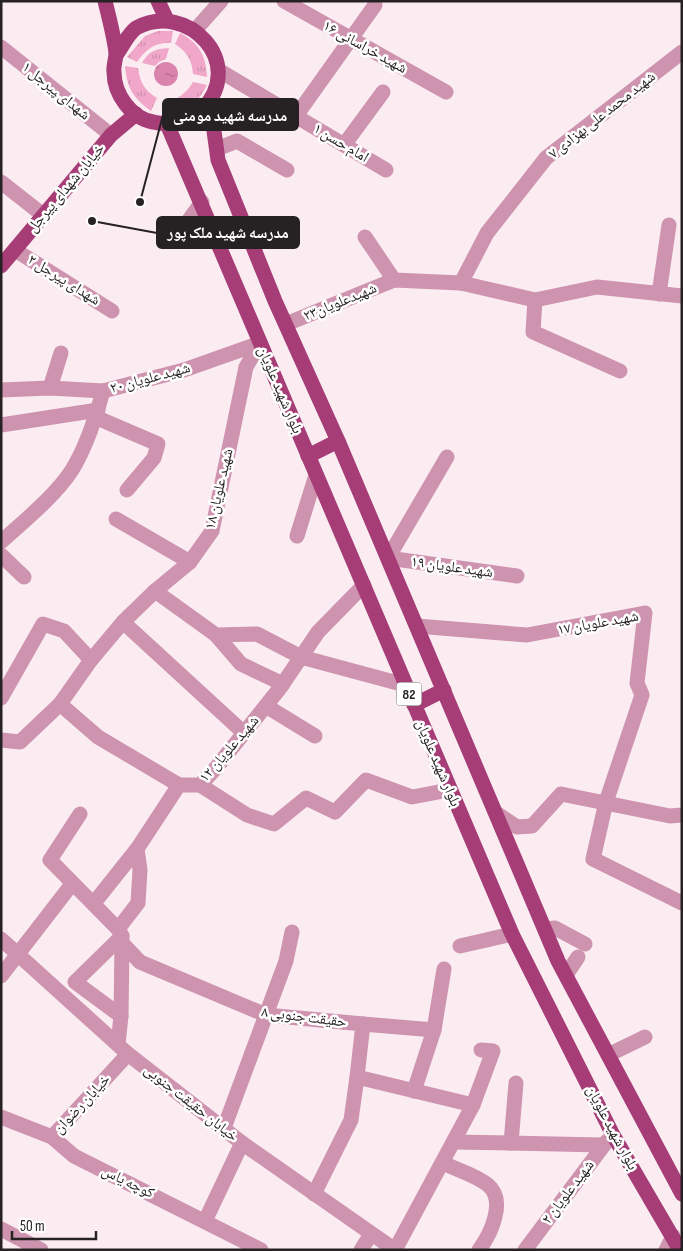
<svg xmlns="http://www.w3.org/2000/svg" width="683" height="1251" font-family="'Sofia Sans Condensed','Noto Naskh Arabic',sans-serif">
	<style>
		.grass { fill: url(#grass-tufts) }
		.water { fill: url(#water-ripples) }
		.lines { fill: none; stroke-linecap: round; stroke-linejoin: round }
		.minor { stroke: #ce93ae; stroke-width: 15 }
		.major { stroke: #a63d77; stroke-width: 15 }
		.labels { text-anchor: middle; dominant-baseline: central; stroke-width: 5; stroke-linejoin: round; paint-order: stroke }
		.shield { fill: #fff; stroke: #676465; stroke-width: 1 }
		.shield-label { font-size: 14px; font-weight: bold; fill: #262123 }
		.street-label { font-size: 15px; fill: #262123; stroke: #fff }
		.leader { fill: none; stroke: #262123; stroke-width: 2 }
		.callout-dot { fill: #262123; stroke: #fff; stroke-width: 2 }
		.callout { fill: #262123; stroke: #262123; stroke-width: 2 }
		.callout-label { font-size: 16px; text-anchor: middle; font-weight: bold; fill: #fff }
	</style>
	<defs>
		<pattern id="grass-tufts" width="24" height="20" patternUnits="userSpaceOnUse" patternTransform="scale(1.25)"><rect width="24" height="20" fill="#f0a7c9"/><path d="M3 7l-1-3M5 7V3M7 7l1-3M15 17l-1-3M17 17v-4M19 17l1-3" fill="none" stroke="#ce8fac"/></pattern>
		<pattern id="water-ripples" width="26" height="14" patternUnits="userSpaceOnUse" patternTransform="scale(1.25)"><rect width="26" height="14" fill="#da83ad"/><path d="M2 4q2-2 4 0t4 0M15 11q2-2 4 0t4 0" fill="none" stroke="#b16b8c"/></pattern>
	</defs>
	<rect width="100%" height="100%" fill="#fbecf2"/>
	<!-- grass -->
	<g class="grass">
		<path d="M158,31H173L171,43C155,42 146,49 137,62L127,57L145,36Z"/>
		<path d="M180,33C199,43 206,55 207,77L193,74C192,60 187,52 175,44Z"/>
		<path d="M169,48L166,59L159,62L155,66L142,63C149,51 155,49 169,48Z"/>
		<path d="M125,66L138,68C140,82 144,90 157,98L151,111C133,98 127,88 125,66Z"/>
		<path d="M193,82L207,85C198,103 184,117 162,115L164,103C178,99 186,94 193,82Z"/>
	</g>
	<!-- water -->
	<circle class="water" cx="166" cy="74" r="12"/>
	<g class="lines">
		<!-- minor -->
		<g class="minor">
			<path d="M284,1L446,92"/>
			<path d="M197,28L221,1"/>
			<path d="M1,47L111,135"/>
			<path d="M220,71L386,170"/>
			<path d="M296,116L375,5"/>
			<path d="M344,145L383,92"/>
			<path d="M217,149L237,141L287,170"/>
			<path d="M1,182L43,215"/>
			<path d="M365,237L394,280"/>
			<path d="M176,238L202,202"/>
			<path d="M15,250L112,311"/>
			<path d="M461,283L487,233L546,158L682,52"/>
			<path d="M659,294L669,225"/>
			<path d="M535,300L533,332L620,371"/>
			<path d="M286,324L394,280L461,283L535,300L597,287L682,296"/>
			<path d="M50,388L61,353"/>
			<path d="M1,390L50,388L103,391"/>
			<path d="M95,417L158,444L154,458L127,490"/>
			<path d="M1,425L98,410"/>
			<path d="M447,457L388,558L517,576"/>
			<path d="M116,519L190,562"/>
			<path d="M297,536L316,475"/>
			<path d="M1,542C23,522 56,495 72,470C85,449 97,415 103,391L184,370L260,343"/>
			<path d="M1,555L24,577"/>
			<path d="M155,591L216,635L257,634L301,657L405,685"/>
			<path d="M123,622L244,733"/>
			<path d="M417,626L527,635L645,613L637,683L642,695L606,802L593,859L682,903"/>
			<path d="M216,635L241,664L283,684"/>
			<path d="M1,698L43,624L64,631L91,660"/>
			<path d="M60,704L91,660L123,622L155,591L190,562L212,531L246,367L260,343"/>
			<path d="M266,706L315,736"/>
			<path d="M1,740L20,742L60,704L98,737L179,785"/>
			<path d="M200,785L247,815L274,824L306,798L335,812L366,780L412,797L449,790"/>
			<path d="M496,813L517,827L532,826L561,794L670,816L682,815"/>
			<path d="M80,814L50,860L118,929L122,936V943L140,962L266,1015L363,1024L357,1077L473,1105L395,1250"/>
			<path d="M94,903L137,849L179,785H200L215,769L280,688L318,632L364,585"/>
			<path d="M118,929L138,903L140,870L137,849"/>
			<path d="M545,929L555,928L585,944"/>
			<path d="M1,939L128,1054L242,1143L395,1250"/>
			<path d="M460,946L512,934"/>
			<path d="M566,975L578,957"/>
			<path d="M1,976L72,884"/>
			<path d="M121,1016L75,982L122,936"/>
			<path d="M363,1024L434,1030L444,969"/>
			<path d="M118,1044L121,1016L122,943"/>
			<path d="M608,1055L645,1037"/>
			<path d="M414,1091L434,1030"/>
			<path d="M473,1105L493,1051L481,1050"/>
			<path d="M1,1117L52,1137L128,1054"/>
			<path d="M224,1128L286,961L292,932"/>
			<path d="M52,1137L74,1156L261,1250"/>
			<path d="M455,1142L603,1145"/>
			<path d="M511,1143L516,1083"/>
			<path d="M443,1163C457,1170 476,1175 488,1185C507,1201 490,1235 479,1250"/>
			<path d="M314,1194L351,1120L357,1077"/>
			<path d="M205,1221L242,1143"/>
			<path d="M1,1229L41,1250"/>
			<path d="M361,1250L371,1234"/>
			<path d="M525,1250L607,1141"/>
			<path d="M666,1250L673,1236"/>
		</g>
		<!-- major -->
		<g class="major">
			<path d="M105,1C109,18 114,36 116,53C116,60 113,66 114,72C114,94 131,118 153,122C170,126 189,123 202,110C248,63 187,0 136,28C128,34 122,47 116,55"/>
			<path d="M158,1L166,18"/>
			<path d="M210,102L218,160L275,301L338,441L558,961L682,1194"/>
			<path d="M167,124L512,934L613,1135L680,1250"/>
			<path d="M1,266L111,135L136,114"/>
			<path d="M308,456L338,441"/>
			<path d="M414,705L444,690"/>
		</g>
	</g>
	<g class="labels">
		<!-- shield labels -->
		<rect class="shield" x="396.5" y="682.5" width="25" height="23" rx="4"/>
		<g class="shield-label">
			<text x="409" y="694">82</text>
		</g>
		<!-- street labels -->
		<g class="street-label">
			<text transform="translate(365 47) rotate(29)">شهید خراسانی ۱۶</text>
			<text transform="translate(56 91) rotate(39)">شهدای ‍‍‍‍‍‍پیرجل ۱</text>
			<text transform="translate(602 115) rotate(-38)">شهید محمد علی بهزادی ۷</text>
			<text transform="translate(341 143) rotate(31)">امام حسن ۱</text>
			<text transform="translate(66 188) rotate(-50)">خیابان شهدای پیرجل</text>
			<text transform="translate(64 280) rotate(32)">شهدای پیرجل ۲</text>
			<text transform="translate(340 302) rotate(-22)">شهیدعلویان۲۳</text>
			<text transform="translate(150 378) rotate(-15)">شهید علویان ۲۰</text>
			<text transform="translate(280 390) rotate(67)">بلوار شهید علویان</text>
			<text transform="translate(219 489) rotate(-77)">شهید علویان ۱۸</text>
			<text transform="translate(452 567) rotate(8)">شهید علویان ۱۹</text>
			<text transform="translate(598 623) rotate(-10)">شهید علویان ۱۷</text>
			<text transform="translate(229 749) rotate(-49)">شهید علویان ۱۲</text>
			<text transform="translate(438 763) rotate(67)">بلوار شهید علویان</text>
			<text transform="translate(304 1017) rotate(7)">حقیقت جنوبی ۸</text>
			<text transform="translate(191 1103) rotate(38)">خیابان حقیقت جنوبی</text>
			<text transform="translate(82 1104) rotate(-47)">خیابان رضوان</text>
			<text transform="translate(612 1128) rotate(62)">بلوار شهید علویان</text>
			<text transform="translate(128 1182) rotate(26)">کوچه یاس</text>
			<text transform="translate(568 1192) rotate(-53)">شهید علویان ۲</text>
		</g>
	</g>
	<!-- callouts -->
	<path class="leader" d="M140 202L163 115M92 221L157 233"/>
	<g class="callout-dot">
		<circle cx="140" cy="202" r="5"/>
		<circle cx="92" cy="221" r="5"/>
	</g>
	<g class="callout">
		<rect x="163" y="99" width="135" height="31" rx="5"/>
		<rect x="157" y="217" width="142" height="31" rx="5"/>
	</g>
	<g class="callout-label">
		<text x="230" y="121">مدرسه شهید مومنی</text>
		<text x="228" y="238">مدرسه شهید ملک پور</text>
	</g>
	<!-- border -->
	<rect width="683" height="1251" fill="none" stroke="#262123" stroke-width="5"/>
	<!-- scale -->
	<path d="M12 1231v8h84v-8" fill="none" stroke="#262123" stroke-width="2.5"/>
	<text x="20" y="1231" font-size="15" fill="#262123" stroke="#ffffff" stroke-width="4" paint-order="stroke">50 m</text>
</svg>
